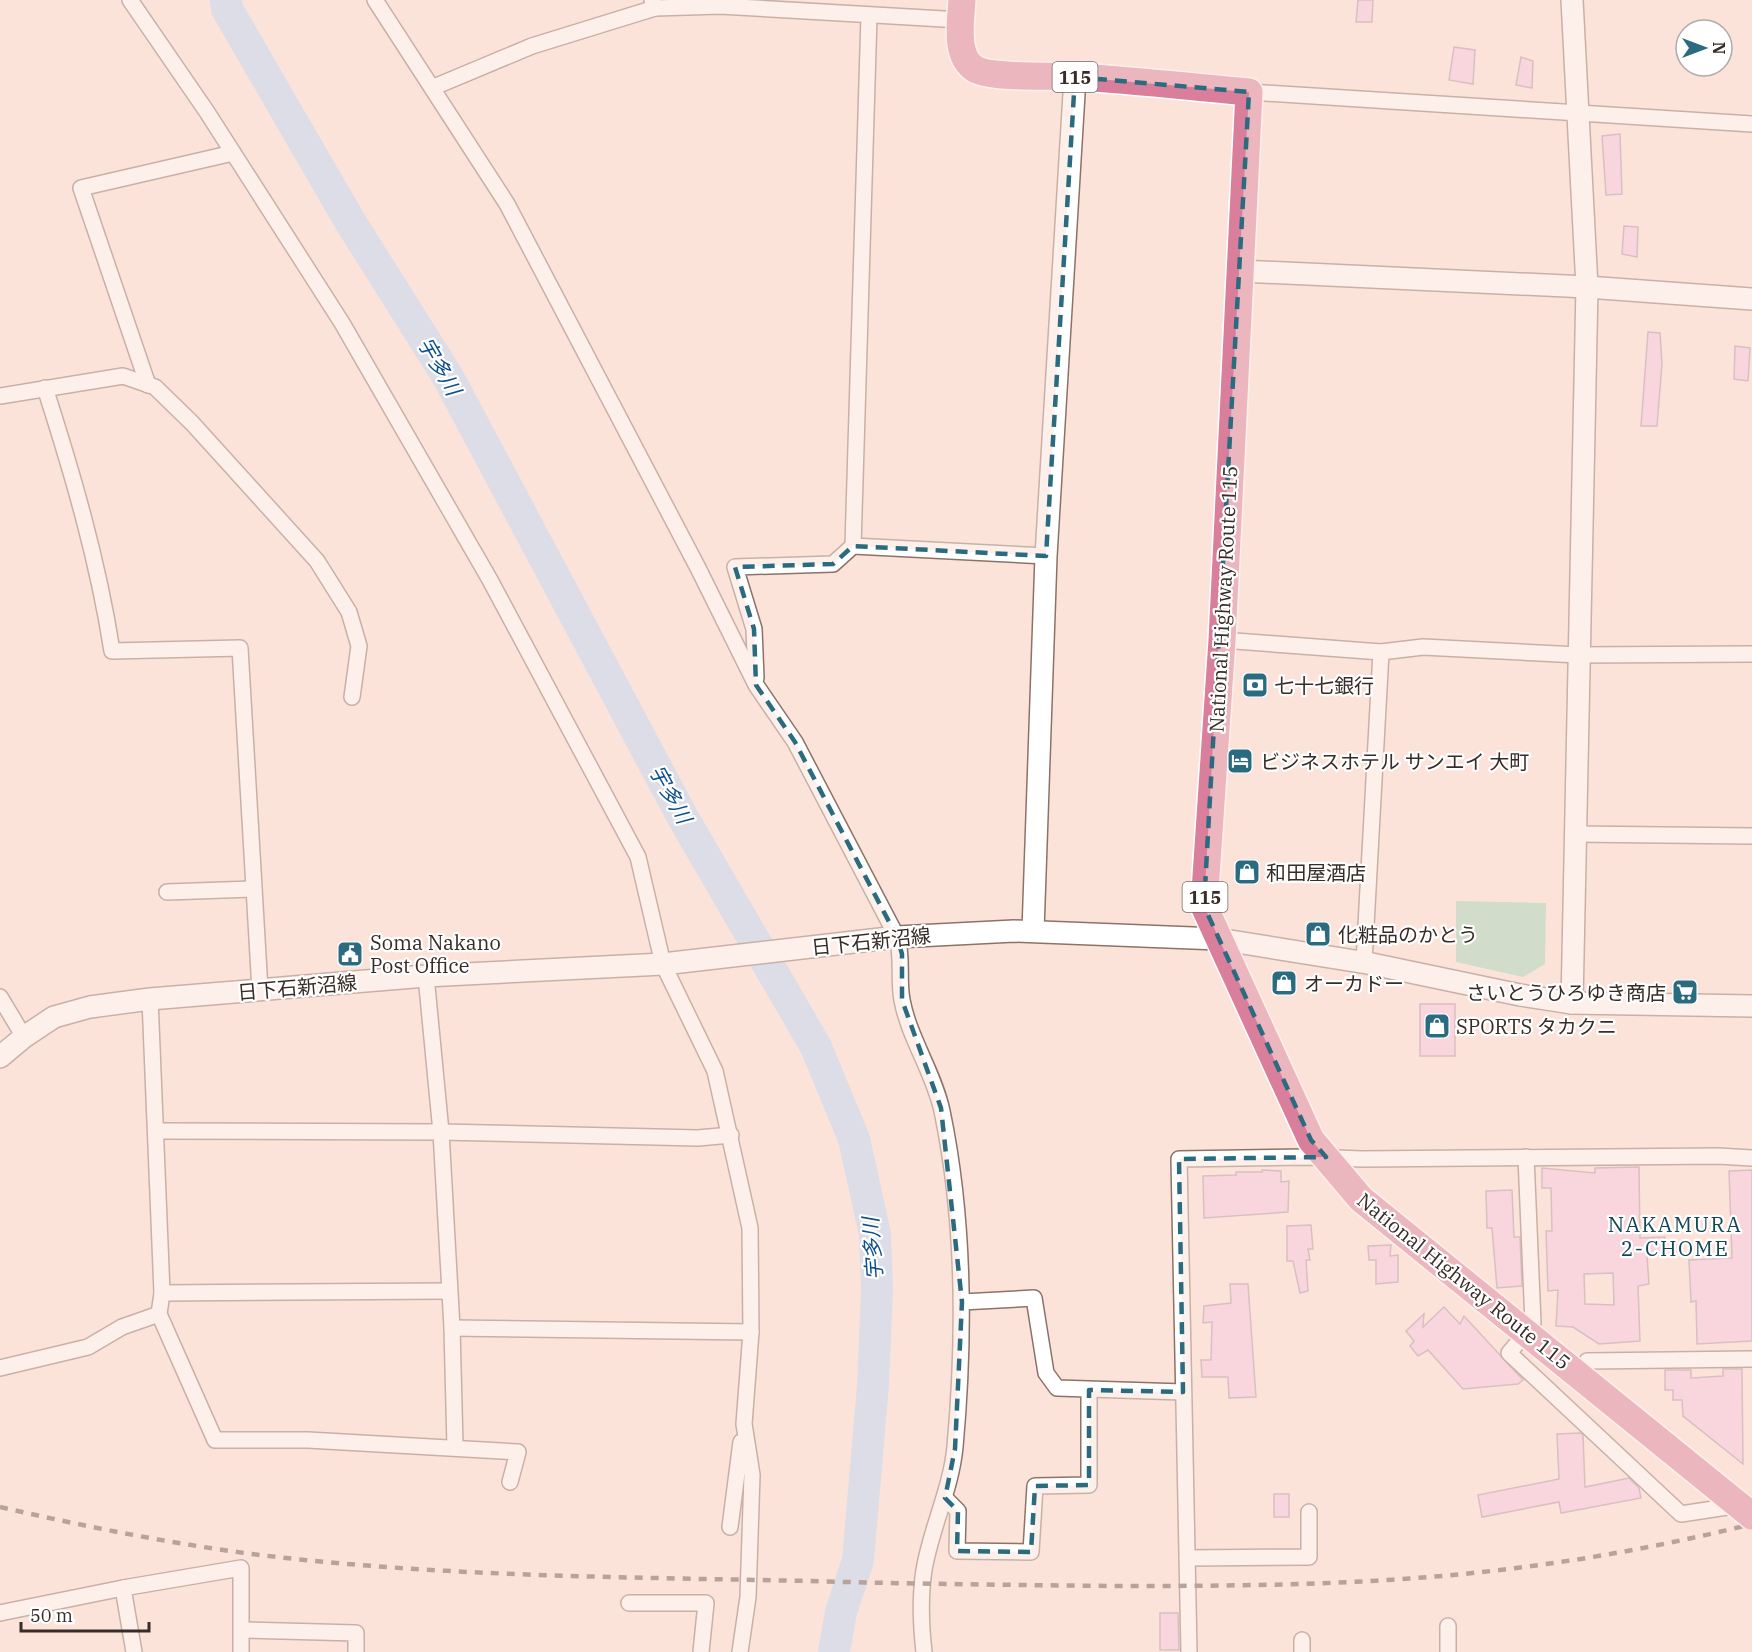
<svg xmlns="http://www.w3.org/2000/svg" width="1752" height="1652" font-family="'IBM Plex Serif','Noto Sans JP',serif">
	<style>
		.green { fill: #9fd3b5 }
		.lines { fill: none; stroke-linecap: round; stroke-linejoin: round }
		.river { stroke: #b9d5f5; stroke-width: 32 }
		.building { fill: #f7c3e3; stroke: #ae94a3; stroke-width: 1.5; fill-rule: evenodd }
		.street-casing { stroke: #8d7267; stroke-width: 18 }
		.secondary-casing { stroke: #8d7267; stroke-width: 24 }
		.highway-casing { stroke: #fff; stroke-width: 30 }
		.street { stroke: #fff; stroke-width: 15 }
		.secondary { stroke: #fff; stroke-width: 21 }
		.highway { stroke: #d97f9c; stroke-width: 27 }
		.rail { stroke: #64554f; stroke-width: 4.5; stroke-dasharray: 8 8; stroke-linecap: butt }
		.highway-bridge-casing { stroke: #fff; stroke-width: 30; stroke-linecap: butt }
		.highway-bridge { stroke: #d97f9c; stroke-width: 27 }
		.marked { fill: none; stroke: #2b6b7f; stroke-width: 4.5; stroke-dasharray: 12 8; stroke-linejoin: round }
		.labels { text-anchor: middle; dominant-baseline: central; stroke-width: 4.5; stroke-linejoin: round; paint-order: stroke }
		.shield { fill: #fff; stroke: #736b68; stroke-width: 1.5 }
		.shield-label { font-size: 18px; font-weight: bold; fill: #372c27 }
		.street-label { font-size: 20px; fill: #372c27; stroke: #fff }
		.poi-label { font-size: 20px; fill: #372c27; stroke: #fff; text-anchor: start }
		.water-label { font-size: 21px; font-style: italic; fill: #0d508e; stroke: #fff }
		.neighbourhood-label { font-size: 21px; letter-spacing: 1.5px; fill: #124757; stroke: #fff }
	</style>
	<rect width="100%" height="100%" fill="#fce3da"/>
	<!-- green -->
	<path class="green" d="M1456,901L1546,903L1545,964L1523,977L1456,962Z"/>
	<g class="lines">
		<!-- river -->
		<path class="river" d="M226,0L227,9L351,223L448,377L682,816L816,1047L854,1139L875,1234L877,1290L873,1385L858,1560L841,1612L834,1652"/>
	</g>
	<!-- building -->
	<g class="building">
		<path d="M1358,0H1373L1372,22H1356Z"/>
		<path d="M1454,47L1475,50L1473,84L1449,80Z"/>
		<path d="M1521,57L1533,61L1532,88L1516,85Z"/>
		<path d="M1620,134L1622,194L1606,195L1602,136Z"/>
		<path d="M1624,226L1638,227L1637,257L1622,254Z"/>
		<path d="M1648,332L1660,333L1662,364L1657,426H1641Z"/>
		<path d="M1735,346L1750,348L1748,381L1734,379Z"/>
		<rect x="1420" y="1004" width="35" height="52"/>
		<path d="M1639,1167L1640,1238L1665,1237V1255L1647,1256L1649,1284L1638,1286L1640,1341L1599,1344L1573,1327L1556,1326L1558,1290L1548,1291L1546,1231H1552L1551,1188H1542V1168L1595,1173V1168ZM1613,1273L1614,1305L1585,1304L1584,1274Z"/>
		<path d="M1262,1170L1281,1171V1182L1289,1181L1288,1212L1204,1218L1203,1176L1236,1175V1172H1262Z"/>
		<path d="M1752,1170V1341L1697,1344L1696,1301L1691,1302L1689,1260L1732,1258L1729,1171Z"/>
		<path d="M1512,1190L1514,1237H1520L1522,1286L1497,1288L1492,1228H1487L1486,1191Z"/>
		<path d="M1311,1225L1313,1249H1308L1310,1260H1306L1308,1291L1300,1293L1293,1261H1287V1226Z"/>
		<path d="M1391,1245L1390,1256L1398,1255V1282L1376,1284V1260H1369L1368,1246Z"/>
		<path d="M1230,1284H1248L1256,1397L1229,1398L1228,1377H1202L1201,1360H1211L1212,1322L1203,1323L1204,1306L1231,1303Z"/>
		<path d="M1444,1307L1460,1324L1464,1316L1523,1380L1518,1384L1463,1389L1428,1350L1418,1356L1410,1346L1414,1341L1406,1331L1424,1314L1423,1327Z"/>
		<path d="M1723,1369H1742L1743,1464L1683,1416L1682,1400H1673V1390H1665V1370H1691V1378L1723,1376Z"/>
		<path d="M1580,1433L1583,1435L1585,1487L1629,1478L1639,1488L1641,1498L1561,1513L1559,1502L1482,1517L1478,1495L1559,1479L1557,1434Z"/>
		<rect x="1274" y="1494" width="15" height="23"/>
		<path d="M1160,1613H1178L1179,1650H1160Z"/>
	</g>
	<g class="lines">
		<!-- street casing -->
		<g class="street-casing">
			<g id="street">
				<path d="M130,0L207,112L342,323L490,580L638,857L663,964L715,1071L750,1228L751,1332L744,1424L752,1475L748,1597L740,1652"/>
				<path d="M375,0L507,204L698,568L756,685L795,742L897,937C903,958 898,979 902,1000C909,1038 934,1073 942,1111C965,1221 965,1336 955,1447C951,1489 931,1528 924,1570C920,1596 921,1626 924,1652"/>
				<path d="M652,0L655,8L720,6L961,20"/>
				<path d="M434,87L532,46L655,8"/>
				<path d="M1249,92L1752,124"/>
				<path d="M148,385L81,188L233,153"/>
				<path d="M45,388C73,475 98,561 112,651L240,648L260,990"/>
				<path d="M0,396L123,376L155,387L192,423L317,561L349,612L359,646L352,697"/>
				<path d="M853,546L869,16"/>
				<path d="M1222,640L1381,652L1423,647L1578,655L1752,654"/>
				<path d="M756,678L754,629L735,567L833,564L853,546L1046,556"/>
				<path d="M1575,834L1752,836"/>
				<path d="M167,892L252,889"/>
				<path d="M1364,962L1381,652"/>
				<path d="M426,976L441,1132L452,1328L455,1446"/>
				<path d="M0,997L24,1037"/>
				<path d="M156,1131L441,1132L698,1138L731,1135"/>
				<path d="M1526,1157L1533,1323L1529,1328"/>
				<path d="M162,1293L449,1291"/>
				<path d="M962,1302L1034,1298L1046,1373L1057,1388L1183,1392"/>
				<path d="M159,1314L215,1440H308L518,1452L510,1482"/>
				<path d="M452,1328L751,1332"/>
				<path d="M1519,1341L1509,1353L1681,1514L1740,1505"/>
				<path d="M1587,1361L1752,1359"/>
				<path d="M0,1368L88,1347L122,1327L159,1314L162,1293L150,999"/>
				<path d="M945,1498L958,1511L957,1551L1031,1552L1035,1486L1089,1485V1390"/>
				<path d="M730,1527L741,1442"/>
				<path d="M1187,1558L1309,1557V1512"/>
				<path d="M123,1588L134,1652"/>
				<path d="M629,1603H706L701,1652"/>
				<path d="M0,1613L123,1588L241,1568V1652"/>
				<path d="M242,1630L356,1633V1652"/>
				<path d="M1302,1640V1652"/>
				<path d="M1189,1652L1179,1159L1309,1157L1362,1159L1718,1156L1752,1158"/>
				<path d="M1448,1652V1626"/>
			</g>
		</g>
		<!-- secondary casing -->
		<g class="secondary-casing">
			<g id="secondary">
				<path d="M1572,0L1587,287L1572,1003"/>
				<path d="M1241,271L1587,287L1752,299"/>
				<path d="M1033,931L1046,556L1075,77"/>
				<path d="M0,1057L24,1037L54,1017L90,1007L150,999L426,976L663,964L897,937L1014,931L1218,939L1367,963L1520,995L1572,1003L1752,1006"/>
			</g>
		</g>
		<!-- highway casing -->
		<g class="highway-casing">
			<path id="highway" d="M962,0C961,20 954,56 975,69C992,79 1053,75 1075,77C1133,80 1191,87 1249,92L1222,640L1204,906L1311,1140L1361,1199L1720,1490"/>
		</g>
		<!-- street -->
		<use href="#street" class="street"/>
		<!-- secondary -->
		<use href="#secondary" class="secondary"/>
		<!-- highway -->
		<use href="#highway" class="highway"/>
		<!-- rail -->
		<path class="rail" d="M0,1507C83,1526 168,1543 252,1554C437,1577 624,1577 809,1581C913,1584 1016,1585 1119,1586C1249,1586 1379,1585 1508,1569C1591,1559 1672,1544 1752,1524"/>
		<!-- highway-bridge casing -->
		<g class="highway-bridge-casing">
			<path id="highway-bridge" d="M1720,1490L1752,1516"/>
		</g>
		<!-- highway-bridge -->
		<use href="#highway-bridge" class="highway-bridge"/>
	</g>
	<!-- marked area -->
	<path d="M0 0H1752V1652H0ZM1075,77L1249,92L1204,906L1311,1140L1326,1157L1179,1159L1183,1392L1089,1390V1485L1035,1486L1031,1552L957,1551L958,1511L945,1498L955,1449L962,1302L941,1108L902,1000V954L897,937L795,742L756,685L754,629L735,567L833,564L853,546L1046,556Z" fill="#fce3da" fill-opacity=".55" fill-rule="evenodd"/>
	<path class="marked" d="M1075,77L1249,92L1204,906L1311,1140L1326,1157L1179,1159L1183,1392L1089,1390V1485L1035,1486L1031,1552L957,1551L958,1511L945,1498L955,1449L962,1302L941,1108L902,1000V954L897,937L795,742L756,685L754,629L735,567L833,564L853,546L1046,556Z"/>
	<!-- icons -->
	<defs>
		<g id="bank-square" transform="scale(1.35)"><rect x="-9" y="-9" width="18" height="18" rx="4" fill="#2b6b7f" stroke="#fff"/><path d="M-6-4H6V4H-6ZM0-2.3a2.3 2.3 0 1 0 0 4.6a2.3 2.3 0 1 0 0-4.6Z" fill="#fff"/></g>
		<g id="hotel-square" transform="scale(1.35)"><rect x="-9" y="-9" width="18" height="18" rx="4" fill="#2b6b7f" stroke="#fff"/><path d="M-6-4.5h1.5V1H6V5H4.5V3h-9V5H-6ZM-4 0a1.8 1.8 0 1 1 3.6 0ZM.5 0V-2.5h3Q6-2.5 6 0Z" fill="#fff"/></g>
		<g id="shop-square" transform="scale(1.35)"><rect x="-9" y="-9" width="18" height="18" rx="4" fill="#2b6b7f" stroke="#fff"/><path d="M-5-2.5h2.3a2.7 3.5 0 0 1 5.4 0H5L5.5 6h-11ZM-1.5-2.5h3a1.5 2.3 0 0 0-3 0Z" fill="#fff"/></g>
		<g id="civic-square" transform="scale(1.35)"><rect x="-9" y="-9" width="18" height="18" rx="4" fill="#2b6b7f" stroke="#fff"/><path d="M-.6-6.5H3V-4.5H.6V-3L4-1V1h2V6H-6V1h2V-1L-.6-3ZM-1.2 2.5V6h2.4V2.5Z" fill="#fff"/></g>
		<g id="supermarket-square" transform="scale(1.35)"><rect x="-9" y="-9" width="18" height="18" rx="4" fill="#2b6b7f" stroke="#fff"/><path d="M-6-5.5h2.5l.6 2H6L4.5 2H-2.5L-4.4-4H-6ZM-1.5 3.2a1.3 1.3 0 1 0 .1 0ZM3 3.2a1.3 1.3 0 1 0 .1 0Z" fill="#fff"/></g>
	</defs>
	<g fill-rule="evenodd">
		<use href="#bank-square" x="1255" y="685"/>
		<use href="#hotel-square" x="1240" y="761"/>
		<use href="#shop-square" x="1247" y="872"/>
		<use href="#shop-square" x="1318" y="934"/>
		<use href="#civic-square" x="350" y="954"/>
		<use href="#shop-square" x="1284" y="983"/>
		<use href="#supermarket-square" x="1685" y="992"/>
		<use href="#shop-square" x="1437" y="1026"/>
	</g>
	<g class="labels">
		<!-- shield labels -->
		<g class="shield">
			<rect x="1052.5" y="62" width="45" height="30" rx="4.5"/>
			<rect x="1182.5" y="882" width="45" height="30" rx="4.5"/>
		</g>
		<g class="shield-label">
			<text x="1075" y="77">115</text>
			<text x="1205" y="897">115</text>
		</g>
		<!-- street labels -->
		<g class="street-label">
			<text transform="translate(1223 599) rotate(-87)">National Highway Route 115</text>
			<text transform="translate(871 941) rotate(-6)">日下石新沼線</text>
			<text transform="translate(297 987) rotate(-5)">日下石新沼線</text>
			<text transform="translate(1464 1281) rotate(39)">National Highway Route 115</text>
		</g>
		<!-- poi labels -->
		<g class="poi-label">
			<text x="1274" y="685">七十七銀行</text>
			<text x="1260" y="761">ビジネスホテル サンエイ 大町</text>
			<text x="1266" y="872">和田屋酒店</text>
			<text x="1338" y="934">化粧品のかとう</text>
			<text x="370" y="942">Soma Nakano<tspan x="370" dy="23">Post Office</tspan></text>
			<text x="1304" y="983">オーカドー</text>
			<text x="1666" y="992" text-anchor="end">さいとうひろゆき商店</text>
			<text x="1456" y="1026">SPORTS タカクニ</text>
		</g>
		<!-- water labels -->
		<g class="water-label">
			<text transform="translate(440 366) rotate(60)">宇多川</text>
			<text transform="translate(671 794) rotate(61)">宇多川</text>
			<text transform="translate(872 1249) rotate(-94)">宇多川</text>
		</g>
		<!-- neighbourhood labels -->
		<g class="neighbourhood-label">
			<text x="1675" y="1224">NAKAMURA<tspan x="1675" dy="24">2-CHOME</tspan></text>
		</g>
	</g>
	<!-- north arrow -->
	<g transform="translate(1704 48) rotate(90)"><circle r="28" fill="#ffffff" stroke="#afaba9" stroke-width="1.5"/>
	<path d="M0-4.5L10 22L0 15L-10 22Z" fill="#2b6b7f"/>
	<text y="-9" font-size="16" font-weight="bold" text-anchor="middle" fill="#372c27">N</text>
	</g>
	<!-- scale -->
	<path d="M21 1622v9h128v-9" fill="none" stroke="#372c27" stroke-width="3"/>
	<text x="30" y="1622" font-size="18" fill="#372c27" stroke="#ffffff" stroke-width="4.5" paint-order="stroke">50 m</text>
</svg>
